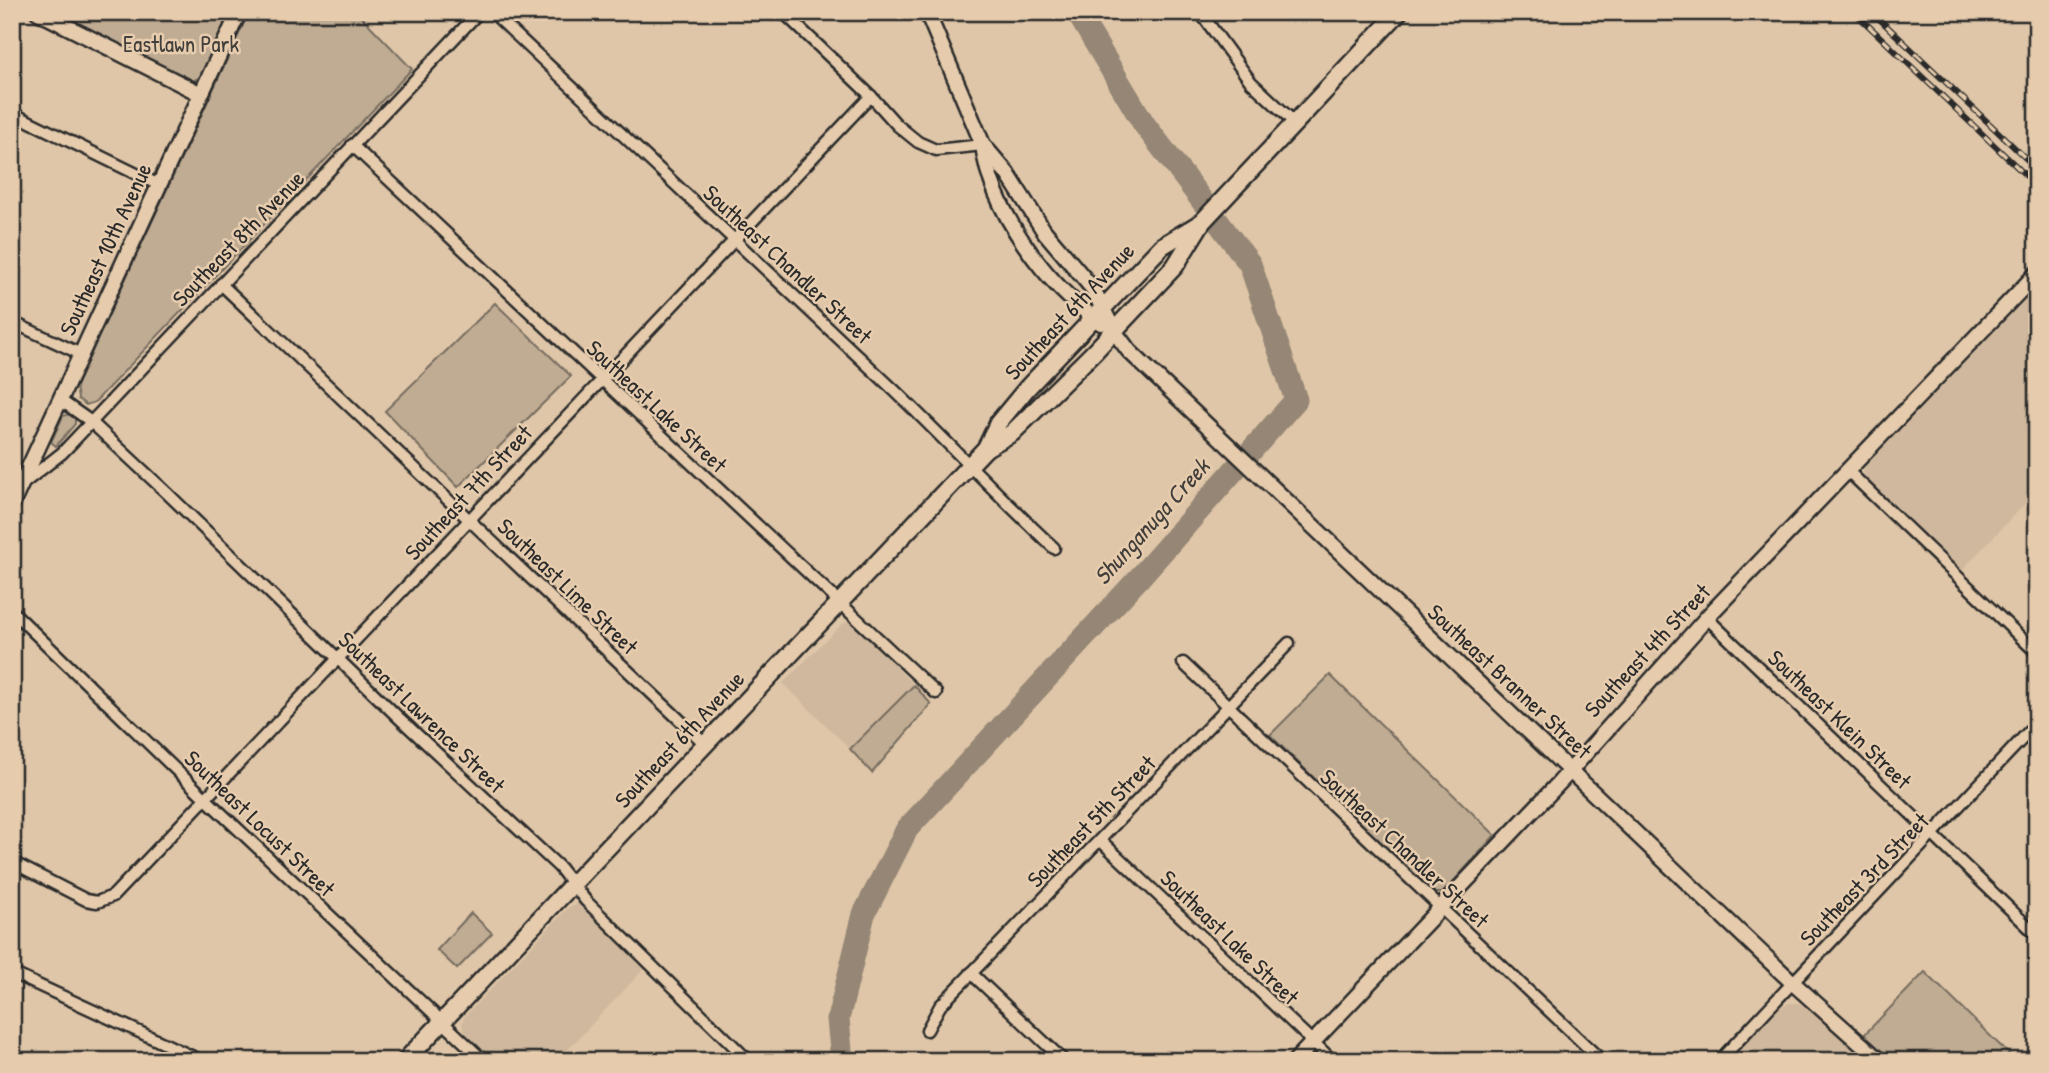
<svg xmlns="http://www.w3.org/2000/svg" width="2049" height="1073" font-family="'Patrick Hand',sans-serif">
	<style>
		.built { fill: #cfb89d }
		.green { fill: #c0ac93; stroke: #766c5f; stroke-width: 2 }
		.lines { fill: none; stroke-linecap: round; stroke-linejoin: round }
		.river { stroke: #958675; stroke-width: 23 }
		.street-casing { stroke: #2b2b2b; stroke-width: 15 }
		.secondary-casing { stroke: #2b2b2b; stroke-width: 19 }
		.primary-casing { stroke: #2b2b2b; stroke-width: 21 }
		.street { stroke: #e6ccad; stroke-width: 10 }
		.secondary { stroke: #e6ccad; stroke-width: 14 }
		.primary { stroke: #e6ccad; stroke-width: 16 }
		.rail-casing { stroke: #2b2b2b; stroke-width: 6 }
		.rail { stroke: #e6ccad; stroke-width: 3.5; stroke-dasharray: 10; stroke-linecap: butt }
		.labels { text-anchor: middle; dominant-baseline: central; stroke-width: 5; stroke-linejoin: round; paint-order: stroke }
		.park-label { font-size: 23px; fill: #413e3b; stroke: #e6ccad }
		.street-label { font-size: 23px; fill: #2b2b2b; stroke: #e6ccad }
		.water-label { font-size: 24px; font-style: italic; fill: #403d3a; stroke: #e6ccad }
	</style>
	<rect width="100%" height="100%" fill="#dfc6a8"/>
	<filter id="ink" filterUnits="userSpaceOnUse"><feTurbulence type="fractalNoise" baseFrequency=".0143" numOctaves="2"/><feDisplacementMap in="SourceGraphic" scale="14" xChannelSelector="R" yChannelSelector="G"/><feConvolveMatrix kernelMatrix="1 2 1 2 8 2 1 2 1" color-interpolation-filters="sRGB"/></filter>
	<g filter="url(#ink)">
		<!-- built -->
		<g class="built">
			<path d="M2037,287V491L1962,570L1866,479L1863,472L1866,466Z"/>
			<path d="M848,622L852,623L914,685L850,749L783,683L842,624Z"/>
			<path d="M578,903L645,968L557,1061H495L465,1032L462,1025L464,1017L568,908Z"/>
			<path d="M1790,1003H1799L1810,1010L1867,1061H1728L1781,1007Z"/>
		</g>
		<!-- green -->
		<g class="green">
			<path d="M54,12H230L201,76L193,81L185,80Z"/>
			<path d="M249,12H357L412,69L95,402L86,405L78,399L76,386Z"/>
			<path d="M495,303L571,376L458,487L385,411Z"/>
			<path d="M70,414L75,418V424L56,446L51,442L63,416Z"/>
			<path d="M1330,675L1495,835L1443,893H1435L1427,888L1270,735Z"/>
			<path d="M914,685L931,704L872,773L850,749Z"/>
			<path d="M471,913L492,933L457,969L437,950Z"/>
			<path d="M1925,972L2016,1061H1893L1864,1035Z"/>
		</g>
		<g class="lines">
			<!-- river -->
			<path class="river" d="M842,1061L838,1019L864,914L907,829L1140,577L1296,400L1250,264L1144,124L1077,12"/>
			<!-- street casing -->
			<g class="street-casing">
				<g id="street">
					<path d="M492,12L894,390C948,442 999,497 1054,548"/>
					<path d="M783,12L871,96L897,125L918,142L936,150L983,145"/>
					<path d="M1200,12L1251,82L1295,123"/>
					<path d="M12,113L159,185"/>
					<path d="M352,145L936,693"/>
					<path d="M221,284L705,744"/>
					<path d="M12,322L81,354"/>
					<path d="M60,400L90,421L167,493L398,717L559,867L586,901L749,1061"/>
					<path d="M1848,471L2037,653"/>
					<path d="M25,482L62,453L479,12"/>
					<path d="M12,611L205,798L484,1061"/>
					<path d="M1707,618L2037,935"/>
					<path d="M1183,663L1602,1061"/>
					<path d="M1100,840L1333,1061"/>
					<path d="M12,862L86,900L97,902L113,896L871,96"/>
					<path d="M12,973L202,1061"/>
					<path d="M971,973L1064,1061"/>
					<path d="M927,1030L940,1006L1289,643"/>
					<path d="M1719,1061L2037,723"/>
				</g>
			</g>
			<!-- secondary casing -->
			<g class="secondary-casing">
				<g id="secondary">
					<path d="M38,12L201,94"/>
					<path d="M927,12L983,145C991,211 1047,286 1101,323"/>
					<path d="M983,145L1007,173L1044,231L1093,289L1114,331L1129,351L1793,983L1880,1061"/>
					<path d="M12,504L239,12"/>
					<path d="M1295,1061L1560,782L1711,613L2037,273"/>
				</g>
			</g>
			<!-- primary casing -->
			<g class="primary-casing">
				<g id="primary">
					<path d="M986,448L1012,433L1093,353L1175,266L1202,222L1399,12"/>
					<path d="M405,1061L986,448L998,423L1028,387L1162,246L1202,222"/>
				</g>
			</g>
			<!-- street -->
			<use href="#street" class="street"/>
			<!-- secondary -->
			<use href="#secondary" class="secondary"/>
			<!-- primary -->
			<use href="#primary" class="primary"/>
			<!-- rail casing -->
			<g class="rail-casing">
				<g id="rail">
					<path d="M1854,12L2037,186"/>
					<path d="M1872,12L2037,169"/>
				</g>
			</g>
			<!-- rail -->
			<use href="#rail" class="rail"/>
		</g>
	</g>
	<g class="labels">
		<!-- park labels -->
		<g class="park-label">
			<text x="181" y="43">Eastlawn Park</text>
		</g>
		<!-- street labels -->
		<g class="street-label">
			<text transform="translate(238 238) rotate(-46)">Southeast 8th Avenue</text>
			<text transform="translate(105 249) rotate(-65)">Southeast 10th Avenue</text>
			<text transform="translate(788 264) rotate(43)">Southeast Chandler Street</text>
			<text transform="translate(1069 311) rotate(-47)">Southeast 6th Avenue</text>
			<text transform="translate(657 406) rotate(43)">Southeast Lake Street</text>
			<text transform="translate(468 492) rotate(-47)">Southeast 7th Street</text>
			<text transform="translate(568 586) rotate(44)">Southeast Lime Street</text>
			<text transform="translate(1647 650) rotate(-47)">Southeast 4th Street</text>
			<text transform="translate(1510 681) rotate(43)">Southeast Branner Street</text>
			<text transform="translate(422 712) rotate(44)">Southeast Lawrence Street</text>
			<text transform="translate(1840 719) rotate(44)">Southeast Klein Street</text>
			<text transform="translate(679 739) rotate(-47)">Southeast 6th Avenue</text>
			<text transform="translate(1091 821) rotate(-46)">Southeast 5th Street</text>
			<text transform="translate(260 823) rotate(44)">Southeast Locust Street</text>
			<text transform="translate(1405 848) rotate(43)">Southeast Chandler Street</text>
			<text transform="translate(1864 879) rotate(-46)">Southeast 3rd Street</text>
			<text transform="translate(1230 937) rotate(44)">Southeast Lake Street</text>
		</g>
		<!-- water labels -->
		<g class="water-label">
			<text transform="translate(1151 521) rotate(-48)">Shunganuga Creek</text>
		</g>
	</g>
	<!-- margin -->
	<rect width="2049" height="1073" fill="none" stroke="#e6ccad" stroke-width="42"/>
	<rect x="21" y="21" width="2007" height="1031" fill="none" stroke="#2b2b2b" stroke-width="2.5" filter="url(#ink)"/>
</svg>
